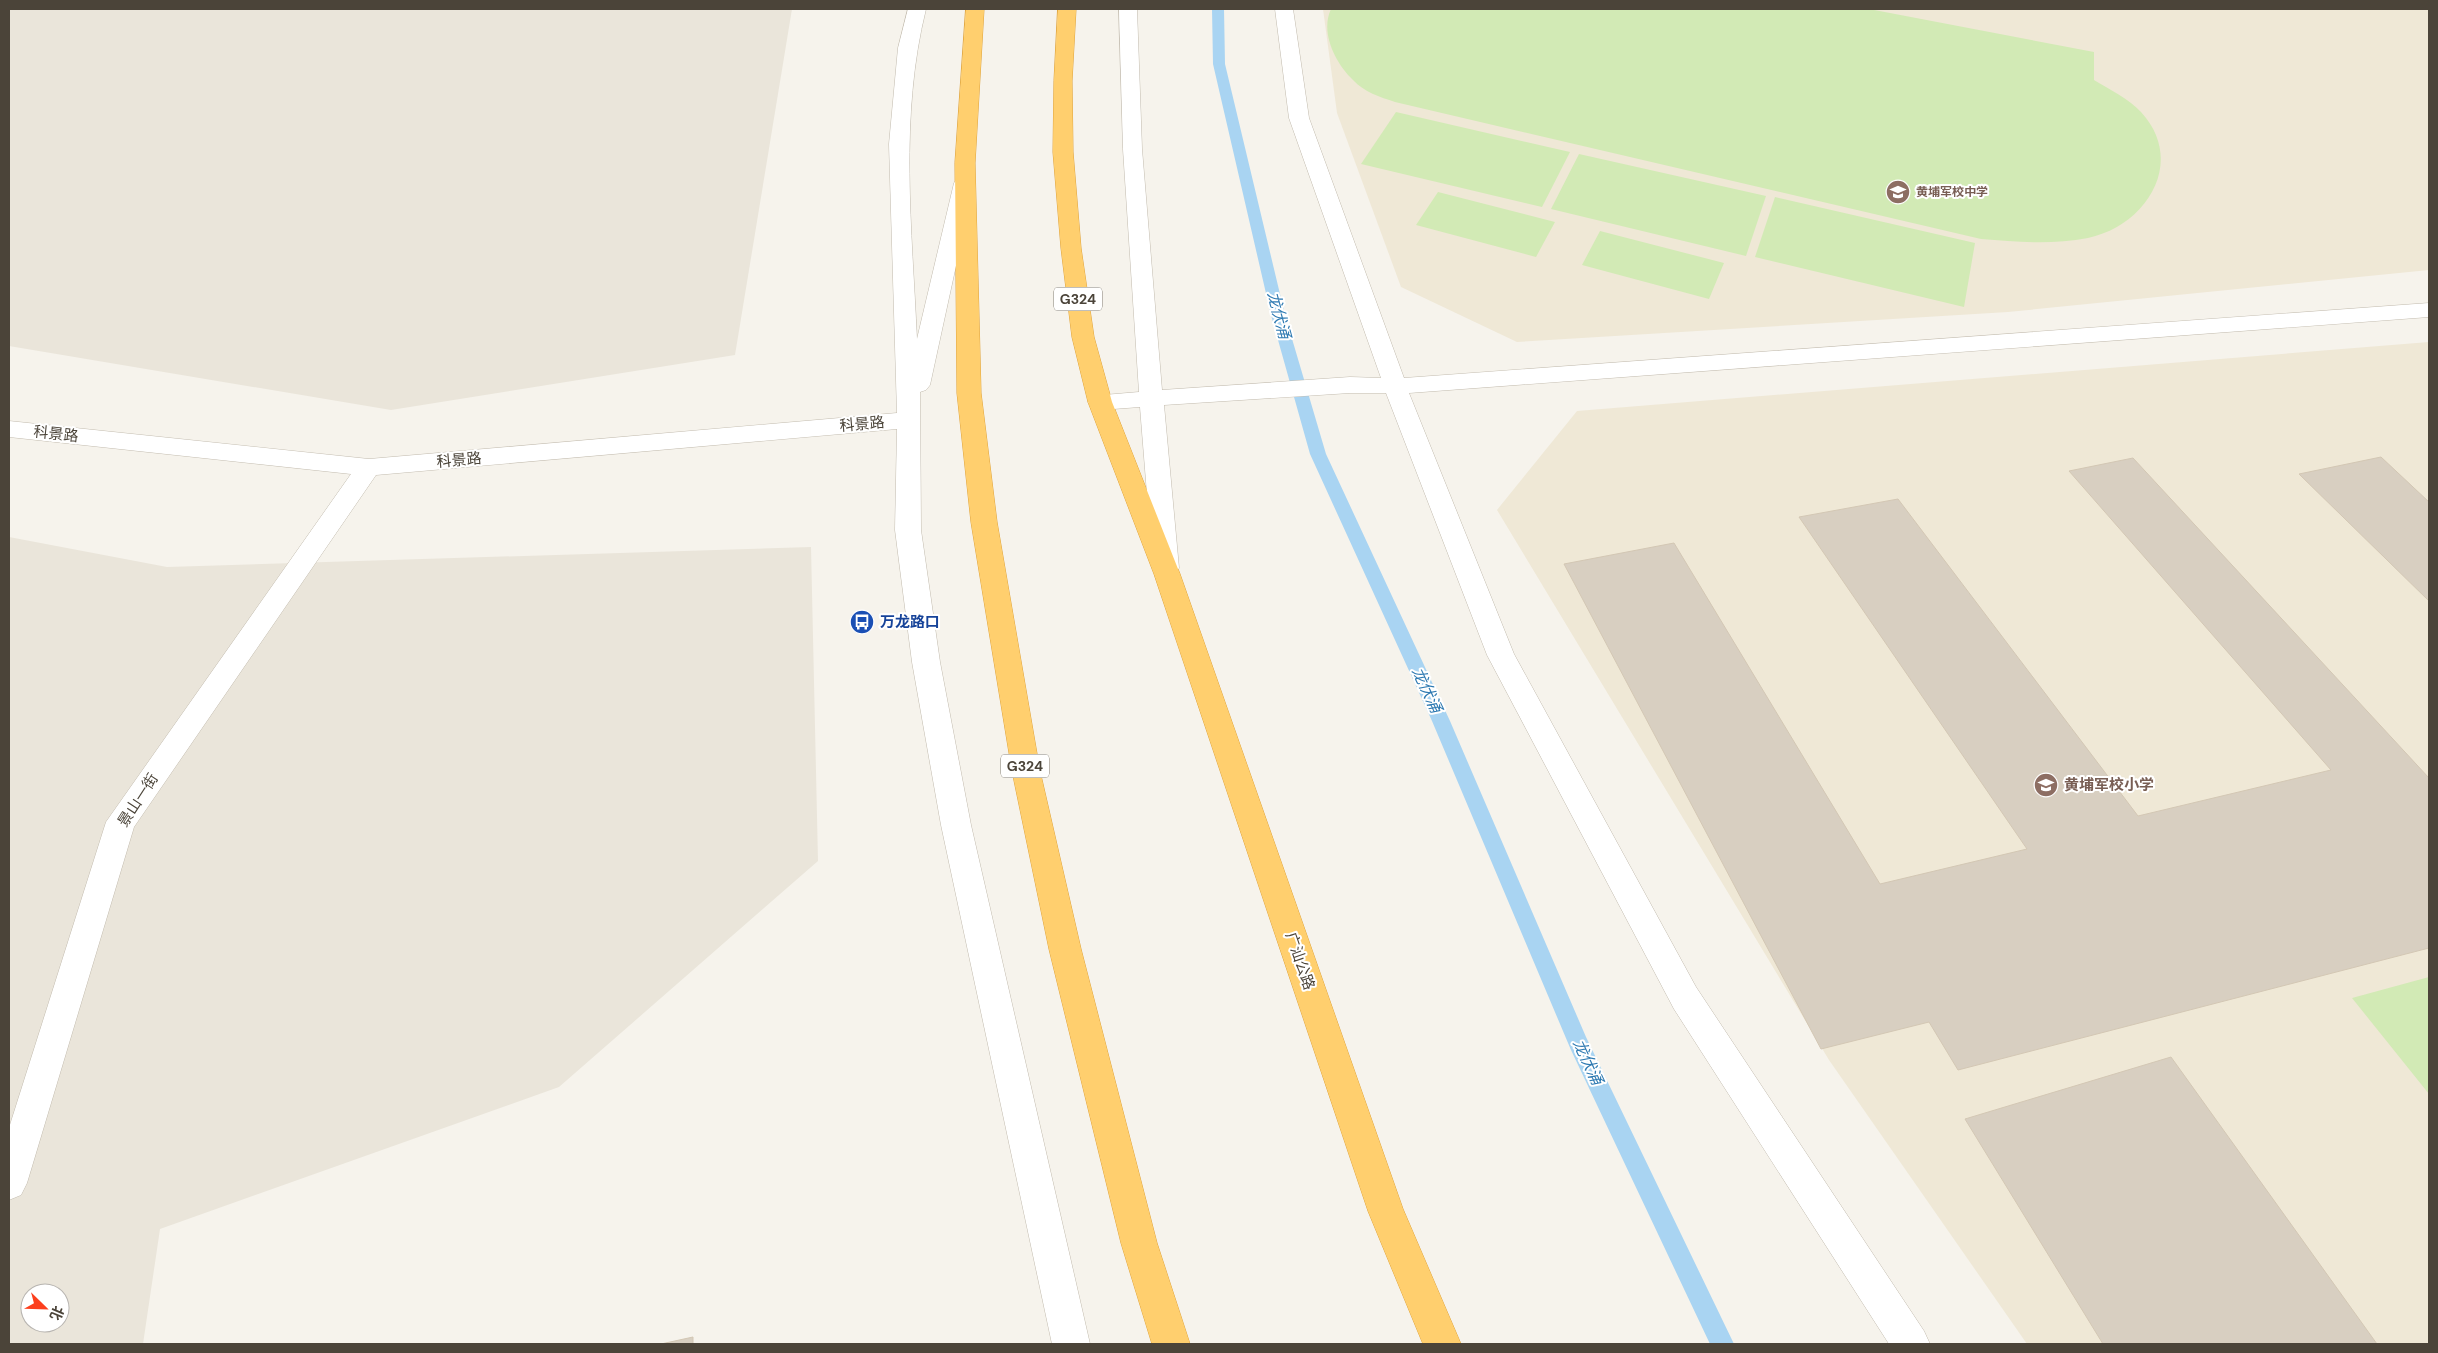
<svg xmlns="http://www.w3.org/2000/svg" width="2438" height="1353" font-family="'DM Sans','Noto Sans SC',sans-serif">
	<style>
		.residential { fill: #eae5da; fill-rule: evenodd }
		.education { fill: #efe8d6 }
		.green { fill: #d2eab5 }
		.lines { fill: none; stroke-linecap: round; stroke-linejoin: round }
		.stream { fill: #a9d4f2; fill-rule: evenodd }
		.building { fill: #d8cfc1; stroke: #d3c7b4 }
		.minor-casing { stroke: #c2bbae; stroke-width: 1 }
		.highway-casing { stroke: #e0a43c; stroke-width: 1 }
		.minor { fill: #fff; fill-rule: evenodd }
		.highway { fill: #ffcf6e; fill-rule: evenodd }
		.labels { text-anchor: middle; dominant-baseline: central; stroke-width: 4; stroke-linejoin: round; paint-order: stroke }
		.far-education-label { font-size: 12px; font-weight: bold; fill: #785e54; stroke: #fff; text-anchor: start }
		.shield { fill: #fff; stroke: #817c74; stroke-width: 1 }
		.shield-label { font-size: 14px; font-weight: bold; fill: #4b4439 }
		.street-label { font-size: 15px; fill: #4b4439; stroke: #fff }
		.transit-label { font-size: 15px; font-weight: bold; fill: #164399; stroke: #fff; text-anchor: start }
		.education-label { font-size: 15px; font-weight: bold; fill: #785e54; stroke: #fff; text-anchor: start }
		.water-label { font-size: 16px; font-style: italic; fill: #2e7ab2; stroke: #fff }
	</style>
	<rect width="100%" height="100%" fill="#f6f3ec"/>
	<!-- residential -->
	<g class="residential">
		<path d="M9,9H792L735,355L391,410L9,346Z"/>
		<path d="M9,537L167,567L811,547L818,861L559,1087L160,1229L143,1344H9ZM30,1293H60V1323H30Z"/>
	</g>
	<!-- education -->
	<g class="education">
		<path d="M1323,9H2429V270L2008,312L1517,342L1401,287L1337,113Z"/>
		<path d="M2429,342V1344H2027L1829,1060L1497,510L1577,411Z"/>
	</g>
	<!-- green -->
	<g class="green">
		<path d="M1331,9H1869L2094,52V80C2109,89 2129,99 2141,112C2187,162 2146,226 2088,238C2052,245 2017,242 1981,239L1395,102C1380,97 1364,92 1353,80C1335,63 1320,32 1331,9Z"/>
		<path d="M1396,112L1570,152L1542,207L1361,164Z"/>
		<path d="M1579,154L1766,196L1746,256L1551,209Z"/>
		<path d="M1438,192L1555,222L1536,257L1416,225Z"/>
		<path d="M1775,197L1975,243L1964,307L1755,257Z"/>
		<path d="M1600,231L1724,263L1709,299L1582,265Z"/>
		<path d="M2429,977V1094L2352,998Z"/>
	</g>
	<g class="lines">
		<!-- stream -->
		<path class="stream" d="M1212,9H1224L1225,64L1285,315L1326,454L1450,721L1586,1037L1734,1344H1710L1571,1050L1432,721L1310,454L1271,315L1213,64Z"/>
	</g>
	<!-- building -->
	<g class="building">
		<path d="M2381,457L2429,502V601L2299,474Z"/>
		<path d="M2133,458L2429,778V948L1958,1070L1929,1022L1821,1049L1564,564L1674,543L1880,884L2027,849L1799,517L1898,499L2138,816L2331,770L2069,471Z"/>
		<path d="M2171,1057L2377,1344H2103L1965,1119Z"/>
		<path d="M693,1337V1344H661Z"/>
	</g>
	<g class="lines">
		<!-- minor casing -->
		<g class="minor-casing">
			<g id="minor">
				<path d="M908,9H926C899,117 912,229 917,339L954,183L957,179L964,177L971,179L974,183L930,385L926,390L920,392L921,530L940,662L971,825L1090,1344H1052L941,825L912,662L895,530L897,429L376,475L134,827L27,1183L21,1195L9,1200V1128L106,822L351,474L9,437V421L369,459L897,413L889,144L898,48Z"/>
				<path d="M1119,9H1137L1142,149L1162,390L1350,377L1381,378L1289,118L1275,9H1293L1309,118L1404,378L2429,303V317L1409,393L1514,654L1696,987L1924,1331L1930,1344H1889L1674,1009L1487,655L1386,393H1350L1164,405L1179,568L1175,575L1166,578L1157,575L1153,568L1140,407L1100,410L1092,408L1088,402L1092,396L1139,392L1123,149Z"/>
			</g>
		</g>
		<!-- highway casing -->
		<g class="highway-casing">
			<g id="highway">
				<path d="M966,9H984L975,163L981,393L997,522L1040,771L1081,949L1157,1243L1190,1344H1152L1121,1243L1049,949L1012,771L971,522L957,393L955,163Z"/>
				<path d="M1058,9H1076L1072,81L1073,152L1081,248L1094,337L1112,402L1180,574L1403,1209L1461,1344H1423L1368,1211L1154,574L1088,402L1072,337L1061,248L1053,152L1054,81Z"/>
			</g>
		</g>
		<!-- minor -->
		<use href="#minor" class="minor"/>
		<!-- highway -->
		<use href="#highway" class="highway"/>
	</g>
	<!-- icons -->
	<defs>
		<g id="school-disc" transform="scale(1.25)"><circle r="9.5" fill="#8d6e63" stroke="#fff"/><path d="M0-5L7-2L0 1L-7-2ZM-4 1L0 2.5L4 1V4Q0 6-4 4Z" fill="#fff"/></g>
		<g id="bus-disc" transform="scale(1.25)"><circle r="9.5" fill="#1a4fb4" stroke="#fff"/><path d="M-5-6H5V4H4V6H2V4H-2V6H-4V4H-5ZM-3.5-4V0h7V-4ZM-3.5 1.2v1.5H-2V1.2ZM2 1.2v1.5H3.5V1.2Z" fill="#fff"/></g>
	</defs>
	<g fill-rule="evenodd">
		<use href="#school-disc" x="1898" y="192"/>
		<use href="#bus-disc" x="862" y="622"/>
		<use href="#school-disc" x="2046" y="785"/>
	</g>
	<g class="labels">
		<!-- far-education labels -->
		<g class="far-education-label">
			<text x="1916" y="192">黄埔军校中学</text>
		</g>
		<!-- shield labels -->
		<g class="shield">
			<rect x="1054" y="287.5" width="48" height="23" rx="4"/>
			<rect x="1001" y="754.5" width="48" height="23" rx="4"/>
		</g>
		<g class="shield-label">
			<text x="1078" y="299">G324</text>
			<text x="1025" y="766">G324</text>
		</g>
		<!-- street labels -->
		<g class="street-label">
			<text transform="translate(862 424) rotate(-5)">科景路</text>
			<text transform="translate(56 434) rotate(6)">科景路</text>
			<text transform="translate(459 460) rotate(-5)">科景路</text>
			<text transform="translate(138 800) rotate(-57)">景山一街</text>
			<text transform="translate(1300 961) rotate(71)">广汕公路</text>
		</g>
		<!-- transit labels -->
		<g class="transit-label">
			<text x="880" y="622">万龙路口</text>
		</g>
		<!-- education labels -->
		<g class="education-label">
			<text x="2064" y="785">黄埔军校小学</text>
		</g>
		<!-- water labels -->
		<g class="water-label">
			<text transform="translate(1279 315) rotate(75)">龙伏涌</text>
			<text transform="translate(1427 690) rotate(65)">龙伏涌</text>
			<text transform="translate(1588 1062) rotate(65)">龙伏涌</text>
		</g>
	</g>
	<!-- border -->
	<rect width="2438" height="1353" fill="none" stroke="#4b4439" stroke-width="20"/>
	<!-- north arrow -->
	<g transform="translate(45 1308) rotate(113)"><circle r="24" fill="#ffffff" stroke="#b7b4b0"/>
	<path d="M0-4L9 19L0 12L-9 19Z" fill="#fc3f1d"/>
	<text y="-8" font-size="14" font-weight="bold" text-anchor="middle" fill="#4b4439">北</text>
	</g>
</svg>
